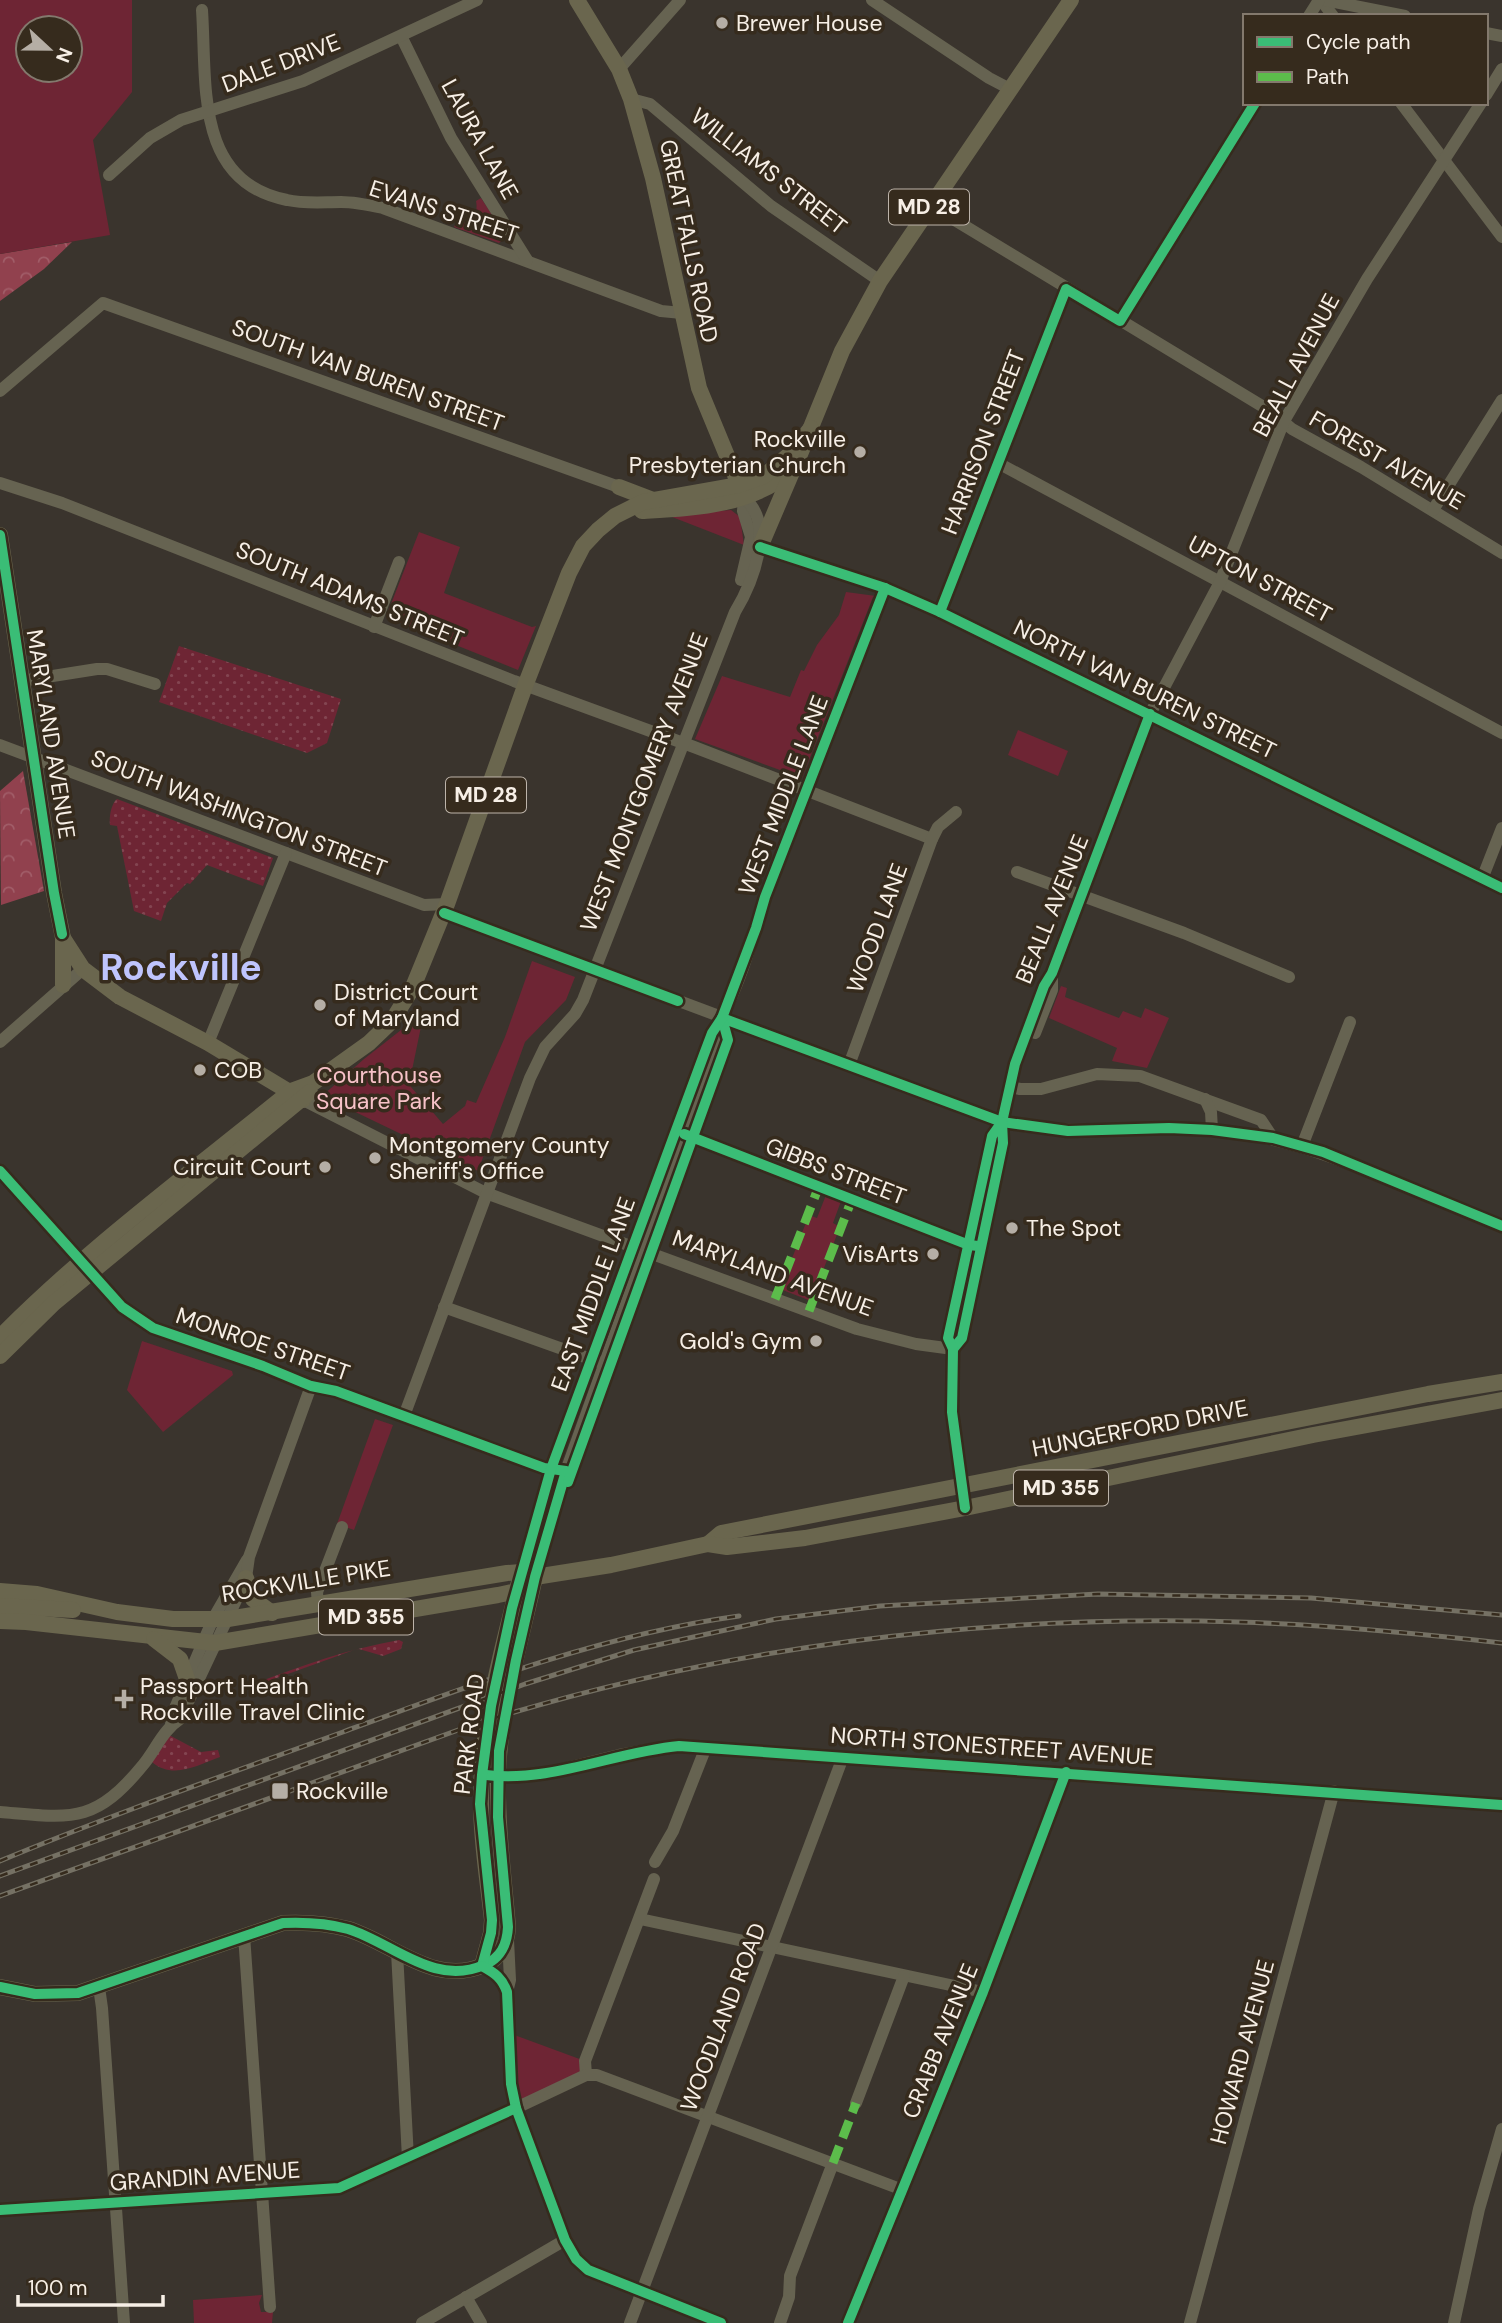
<svg xmlns="http://www.w3.org/2000/svg" width="1502" height="2323" font-family="'DM Sans',sans-serif">
	<style>
		.grass { fill: url(#grass-dots) }
		.forest { fill: url(#forest-crowns) }
		.park { fill: #6e2534; fill-rule: evenodd }
		.lines { fill: none; stroke-linecap: round; stroke-linejoin: round }
		.minor { stroke: #666351; stroke-width: 12 }
		.major { stroke: #6a664e; stroke-width: 16 }
		.rail-casing { stroke: #757164; stroke-width: 5 }
		.rail { stroke: #362b1d; stroke-width: 2.5; stroke-dasharray: 8; stroke-linecap: butt }
		.quiet { stroke: #5cbc4b; stroke-width: 9; stroke-dasharray: 18 9; stroke-linecap: butt }
		.cycleway-casing { stroke: #362b1d; stroke-width: 15 }
		.cycleway { stroke: #3abd76; stroke-width: 10 }
		.poi-dot { fill: #b5aea5; stroke: #362b1d; stroke-width: 2.5 }
		.labels { text-anchor: middle; dominant-baseline: central; stroke-width: 7; stroke-linejoin: round; paint-order: stroke }
		.shield { fill: #362b1d; stroke: #bdb4aa; stroke-width: 2 }
		.shield-label { font-size: 21px; font-weight: bold; fill: #f7efe6 }
		.poi-label { font-size: 23px; fill: #f7efe6; stroke: #362b1d; text-anchor: start }
		.street-label { font-size: 23px; fill: #f7efe6; stroke: #362b1d }
		.park-label { font-size: 23px; fill: #f7c2c8; stroke: #362b1d }
		.town-label { font-size: 37px; font-weight: bold; fill: #bfc4fd; stroke: #362b1d }
	</style>
	<defs>
		<pattern id="grass-dots" width="8" height="8" patternUnits="userSpaceOnUse" patternTransform="scale(1.75)"><rect width="8" height="8" fill="#6e2534"/><path d="M2 2h.1M6 6h.1" fill="none" stroke="#834551" stroke-width="1.8" stroke-linecap="round"/></pattern>
		<pattern id="forest-crowns" width="20" height="18" patternUnits="userSpaceOnUse" patternTransform="scale(1.75)"><rect width="20" height="18" fill="#91414e"/><path d="M2 6a3 3 0 1 1 6 0M12 15a3 3 0 1 1 6 0" fill="none" stroke="#a15d68"/></pattern>
	</defs>
	<rect width="100%" height="100%" fill="#3a342d"/>
	<!-- grass -->
	<g class="grass">
		<path d="M179,646L341,699L327,743L307,753L159,702Z"/>
		<path d="M117,799L273,858L263,886L207,865L190,884L187,883L167,903L161,921L134,911L117,826L110,825C109,817 111,804 117,799Z"/>
		<path d="M399,1640L403,1642L401,1649L383,1656L359,1649L354,1650L252,1687L251,1685C300,1666 348,1649 399,1640Z"/>
		<path d="M169,1735L201,1752L218,1750L220,1757C198,1765 173,1780 152,1762Z"/>
	</g>
	<!-- forest -->
	<g class="forest">
		<path d="M72,242L44,269L0,301V254Z"/>
		<path d="M23,771L44,891L1,905L0,791Z"/>
	</g>
	<!-- park -->
	<g class="park">
		<path d="M0,0H132V92L93,140L110,235L0,254ZM70,28V70H28V28Z"/>
		<path d="M481,198L504,233V238L499,243L454,227L456,223C470,225 479,216 476,201Z"/>
		<path d="M731,510L740,517L744,545L667,515Z"/>
		<path d="M419,532L460,547L444,593L532,627L536,626L518,670L386,617Z"/>
		<path d="M846,592L876,596L873,597L802,778L695,739L722,676L790,697L801,670L804,671L817,645L839,615Z"/>
		<path d="M1018,730L1068,751L1058,776L1008,755Z"/>
		<path d="M532,961L575,977L566,1000L525,1042L478,1171L322,1096L364,1059L424,1012L410,1080L411,1087L443,1124L465,1106L467,1100L476,1103L505,1037Z"/>
		<path d="M1061,986L1067,988L1065,997L1119,1018L1123,1011L1141,1018L1145,1008L1169,1018L1147,1068L1112,1061L1117,1048L1049,1018Z"/>
		<path d="M826,1195L841,1201L833,1223L840,1227L811,1301L780,1289L809,1215L817,1218Z"/>
		<path d="M142,1341L232,1371L233,1375L163,1432L127,1390Z"/>
		<path d="M375,1419L393,1425L354,1530L337,1524Z"/>
		<path d="M509,2033L585,2061L586,2075L516,2108Z"/>
		<path d="M262,2295L259,2303L261,2312H273L272,2323H194L193,2300Z"/>
	</g>
	<g class="lines">
		<!-- minor -->
		<g class="minor">
			<path d="M872,0L989,78L1010,89"/>
			<path d="M1321,0L1333,16"/>
			<path d="M1325,0L1405,16"/>
			<path d="M202,10C207,83 194,182 287,200C305,204 323,202 341,202C355,202 369,205 383,208L661,311L682,313"/>
			<path d="M1309,16L1319,0"/>
			<path d="M1486,33L1502,36"/>
			<path d="M401,36L451,138L527,260"/>
			<path d="M619,69L680,0"/>
			<path d="M1486,95L1502,69"/>
			<path d="M631,99L650,104L771,206L880,281"/>
			<path d="M1401,103L1502,237"/>
			<path d="M109,175L150,138L181,120L303,81L477,0"/>
			<path d="M930,205L1272,412L1292,429L1361,467L1502,553"/>
			<path d="M1120,321L1255,103"/>
			<path d="M0,391L103,303L619,487"/>
			<path d="M998,463L1502,733"/>
			<path d="M0,483L62,503L514,681L694,747L932,839"/>
			<path d="M1433,510L1502,400"/>
			<path d="M760,547L885,588L940,612L1502,888"/>
			<path d="M741,580L751,537L743,511L744,498"/>
			<path d="M940,612L1066,289"/>
			<path d="M374,627L399,562"/>
			<path d="M21,681L97,669H107L155,684"/>
			<path d="M0,745L424,905L447,904"/>
			<path d="M1017,872L1184,933L1289,977"/>
			<path d="M1482,879L1502,828"/>
			<path d="M444,913L1002,1122C1072,1138 1143,1123 1215,1130C1284,1137 1330,1156 1393,1181C1430,1196 1466,1210 1502,1226"/>
			<path d="M1035,1033L1052,990V974"/>
			<path d="M0,1042L83,969"/>
			<path d="M208,1043L286,853"/>
			<path d="M849,1065L932,839L938,827L956,812"/>
			<path d="M1010,1087L1020,1089H1041L1097,1074L1140,1076L1261,1120L1273,1138"/>
			<path d="M1205,1099L1211,1112L1212,1130"/>
			<path d="M303,1100L486,1193L857,1329L916,1344L953,1349"/>
			<path d="M681,1133L974,1246"/>
			<path d="M1302,1146L1350,1022"/>
			<path d="M0,1171L122,1307L153,1328L263,1366L311,1386L336,1391L544,1468L566,1471"/>
			<path d="M444,1307L599,1362"/>
			<path d="M953,1349L962,1338L1003,1143L1002,1122L1015,1064L1044,986L1052,973L1150,714L1220,582L1284,421L1367,279L1481,103"/>
			<path d="M404,1416L530,1078L545,1047L575,1014L583,1000L735,612C753,582 776,524 744,498"/>
			<path d="M965,1508L952,1412L953,1349L948,1338L992,1136L1002,1122"/>
			<path d="M521,1572L551,1469L712,1033C736,998 753,939 765,897L885,588"/>
			<path d="M535,1577L566,1471L722,1037V1018"/>
			<path d="M318,1605L317,1592L342,1527"/>
			<path d="M171,1725L172,1715L213,1619L247,1560"/>
			<path d="M490,1776C535,1781 575,1765 619,1755C639,1751 659,1748 679,1746L1502,1805"/>
			<path d="M0,1812C71,1818 94,1825 143,1765C156,1749 163,1730 180,1719L239,1594L246,1578L249,1557L311,1386"/>
			<path d="M655,1862L673,1831L706,1747"/>
			<path d="M640,1919L983,1992"/>
			<path d="M244,1935L270,2307"/>
			<path d="M397,1952L408,2158"/>
			<path d="M482,1966C495,1973 502,1978 507,1992L511,2084L516,2108L565,2240L576,2259L588,2270L721,2323"/>
			<path d="M99,1987L102,2008L124,2323"/>
			<path d="M507,1992L510,1980L508,1940"/>
			<path d="M586,2075L585,2061L654,1879"/>
			<path d="M856,2103L904,1976"/>
			<path d="M516,2108L586,2075H597L903,2190"/>
			<path d="M0,2210L339,2188L497,2116"/>
			<path d="M466,2297L481,2323"/>
			<path d="M422,2323L565,2240"/>
			<path d="M630,2323L843,1757"/>
			<path d="M780,2323L789,2297L790,2276L833,2163"/>
			<path d="M848,2323L983,1992L1066,1772"/>
			<path d="M1190,2323L1334,1791"/>
			<path d="M1454,2323L1479,2209L1502,2129"/>
		</g>
		<!-- major -->
		<g class="major">
			<path d="M577,0L619,69L631,99L653,178L699,388L742,492"/>
			<path d="M619,487L653,500"/>
			<path d="M642,511C696,508 752,506 794,469L842,351L880,281L1071,0"/>
			<path d="M0,535L54,893L63,938L83,969L120,997L208,1043L303,1100"/>
			<path d="M760,547L792,472"/>
			<path d="M63,985V938"/>
			<path d="M0,1337C89,1247 193,1171 291,1091L313,1083L369,1043L392,1021L413,987L447,904L525,686L569,573L583,546L598,530L615,516L643,502L739,485L764,476L790,454L811,428"/>
			<path d="M0,1356L54,1303L310,1092"/>
			<path d="M708,1544L721,1533L1428,1394L1502,1382"/>
			<path d="M246,1578L253,1599L272,1613"/>
			<path d="M0,1591L37,1594L117,1612L173,1619H228L507,1573L521,1572L535,1577"/>
			<path d="M0,1606L73,1610"/>
			<path d="M0,1621L26,1622L215,1643L498,1595L517,1591L535,1577L611,1565L708,1544L727,1547L805,1538L965,1508L1313,1435L1502,1400"/>
			<path d="M154,1639L180,1659L187,1679"/>
			<path d="M482,1966L491,1933L492,1920C488,1882 481,1842 481,1803C480,1729 501,1653 519,1582"/>
			<path d="M0,1987L35,1994L78,1993L283,1923C306,1922 326,1923 348,1929C393,1943 434,1987 484,1965C501,1958 507,1945 508,1927C504,1878 497,1827 498,1777C499,1713 521,1641 535,1577"/>
		</g>
		<!-- rail casing -->
		<g class="rail-casing">
			<g id="rail">
				<path d="M0,1861C113,1814 228,1774 343,1732C473,1684 601,1635 739,1616"/>
				<path d="M0,1876L525,1684L634,1650L776,1619L880,1606L1098,1594L1311,1598L1502,1615"/>
				<path d="M0,1896L472,1725C718,1647 981,1614 1239,1622C1327,1625 1414,1633 1502,1643"/>
			</g>
		</g>
		<!-- rail -->
		<use href="#rail" class="rail"/>
		<!-- quiet -->
		<g class="quiet">
			<path d="M775,1299L819,1186"/>
			<path d="M809,1311L852,1199"/>
			<path d="M833,2163L856,2103"/>
		</g>
		<!-- cycleway casing -->
		<g class="cycleway-casing">
			<g id="cycleway">
				<path d="M0,535L54,893L62,934"/>
				<path d="M760,547L885,588L940,612L1502,888"/>
				<path d="M940,612L1066,289L1120,321L1255,103"/>
				<path d="M444,913L678,1001"/>
				<path d="M722,1018L1002,1122L1068,1131L1169,1128L1212,1130L1273,1138L1323,1152L1502,1226"/>
				<path d="M684,1134L969,1245L978,1246"/>
				<path d="M0,1171L122,1307L153,1328L263,1366L311,1386L336,1391L544,1468L566,1471L535,1577L516,1660L499,1751L498,1817L508,1927C507,1945 501,1958 484,1965C434,1987 393,1943 348,1929C326,1923 306,1922 283,1923L78,1993L35,1994L0,1987"/>
				<path d="M953,1349L962,1338L1003,1143L1002,1122L1015,1064L1044,986L1052,973L1150,714"/>
				<path d="M568,1482L728,1040L722,1018"/>
				<path d="M965,1508L952,1412L953,1349L948,1338L992,1136L1002,1122"/>
				<path d="M486,1775C551,1783 614,1752 679,1746L1502,1805"/>
				<path d="M482,1966L491,1933L492,1920L480,1804L482,1775L491,1706L512,1608L551,1469L703,1057L712,1033L722,1018L756,928L765,897L885,588"/>
				<path d="M482,1966C495,1973 502,1978 507,1992L511,2084L516,2108L565,2240L576,2259L588,2270L721,2323"/>
				<path d="M0,2210L339,2188L516,2108"/>
				<path d="M848,2323L983,1992L1066,1772"/>
			</g>
		</g>
		<!-- cycleway -->
		<use href="#cycleway" class="cycleway"/>
	</g>
	<!-- markers -->
	<g class="poi-dot">
		<circle cx="722" cy="23" r="7"/>
		<circle cx="860" cy="452" r="7"/>
		<circle cx="320" cy="1005" r="7"/>
		<circle cx="200" cy="1070" r="7"/>
		<circle cx="375" cy="1158" r="7"/>
		<circle cx="325" cy="1167" r="7"/>
		<circle cx="1012" cy="1228" r="7"/>
		<circle cx="933" cy="1254" r="7"/>
		<circle cx="816" cy="1341" r="7"/>
		<path d="M120.5 1688.5h7v7h7v7h-7v7h-7v-7h-7v-7h7z"/>
		<rect x="271" y="1782" width="18" height="18" rx="3.5"/>
	</g>
	<g class="labels">
		<!-- shield labels -->
		<g class="shield">
			<rect x="889" y="189.5" width="80" height="35" rx="5"/>
			<rect x="446" y="777.5" width="80" height="35" rx="5"/>
			<rect x="1014" y="1470.5" width="94" height="35" rx="5"/>
			<rect x="319" y="1599.5" width="94" height="35" rx="5"/>
		</g>
		<g class="shield-label">
			<text x="929" y="207">MD 28</text>
			<text x="486" y="795">MD 28</text>
			<text x="1061" y="1488">MD 355</text>
			<text x="366" y="1617">MD 355</text>
		</g>
		<!-- poi labels -->
		<g class="poi-label">
			<text x="736" y="23">Brewer House</text>
			<text x="846" y="439" text-anchor="end">Rockville<tspan x="846" dy="26">Presbyterian Church</tspan></text>
			<text x="334" y="992">District Court<tspan x="334" dy="26">of Maryland</tspan></text>
			<text x="214" y="1070">COB</text>
			<text x="389" y="1145">Montgomery County<tspan x="389" dy="26">Sheriff's Office</tspan></text>
			<text x="311" y="1167" text-anchor="end">Circuit Court</text>
			<text x="1026" y="1228">The Spot</text>
			<text x="919" y="1254" text-anchor="end">VisArts</text>
			<text x="802" y="1341" text-anchor="end">Gold's Gym</text>
			<text x="140" y="1686">Passport Health<tspan x="140" dy="26">Rockville Travel Clinic</tspan></text>
			<text x="296" y="1791">Rockville</text>
		</g>
		<!-- street labels -->
		<g class="street-label">
			<text transform="translate(281 63) rotate(-21)">DALE DRIVE</text>
			<text transform="translate(480 139) rotate(61)">LAURA LANE</text>
			<text transform="translate(769 171) rotate(38)">WILLIAMS STREET</text>
			<text transform="translate(444 211) rotate(18)">EVANS STREET</text>
			<text transform="translate(689 241) rotate(78)">GREAT FALLS ROAD</text>
			<text transform="translate(1296 365) rotate(-62)">BEALL AVENUE</text>
			<text transform="translate(368 375) rotate(20)">SOUTH VAN BUREN STREET</text>
			<text transform="translate(983 442) rotate(-69)">HARRISON STREET</text>
			<text transform="translate(1387 460) rotate(30)">FOREST AVENUE</text>
			<text transform="translate(1260 579) rotate(28)">UPTON STREET</text>
			<text transform="translate(350 594) rotate(22)">SOUTH ADAMS STREET</text>
			<text transform="translate(1145 689) rotate(26)">NORTH VAN BUREN STREET</text>
			<text transform="translate(51 734) rotate(81)">MARYLAND AVENUE</text>
			<text transform="translate(644 782) rotate(-69)">WEST MONTGOMERY AVENUE</text>
			<text transform="translate(783 795) rotate(-69)">WEST MIDDLE LANE</text>
			<text transform="translate(239 813) rotate(21)">SOUTH WASHINGTON STREET</text>
			<text transform="translate(1052 909) rotate(-68)">BEALL AVENUE</text>
			<text transform="translate(877 928) rotate(-70)">WOOD LANE</text>
			<text transform="translate(836 1171) rotate(21)">GIBBS STREET</text>
			<text transform="translate(773 1273) rotate(20)">MARYLAND AVENUE</text>
			<text transform="translate(593 1294) rotate(-70)">EAST MIDDLE LANE</text>
			<text transform="translate(263 1344) rotate(19)">MONROE STREET</text>
			<text transform="translate(1140 1428) rotate(-11)">HUNGERFORD DRIVE</text>
			<text transform="translate(306 1581) rotate(-9)">ROCKVILLE PIKE</text>
			<text transform="translate(469 1734) rotate(-83)">PARK ROAD</text>
			<text transform="translate(992 1746) rotate(4)">NORTH STONESTREET AVENUE</text>
			<text transform="translate(723 2017) rotate(-69)">WOODLAND ROAD</text>
			<text transform="translate(940 2041) rotate(-68)">CRABB AVENUE</text>
			<text transform="translate(1242 2052) rotate(-75)">HOWARD AVENUE</text>
			<text transform="translate(205 2176) rotate(-4)">GRANDIN AVENUE</text>
		</g>
		<!-- park labels -->
		<g class="park-label">
			<text x="379" y="1075">Courthouse<tspan x="379" dy="26">Square Park</tspan></text>
		</g>
		<!-- town labels -->
		<g class="town-label">
			<text x="181" y="967">Rockville</text>
		</g>
	</g>
	<!-- legend -->
	<rect x="1243" y="14" width="245" height="91" fill="#362b1d" stroke="#83796d" stroke-width="2"/>
	<rect x="1257" y="37" width="35" height="10" fill="#3abd76" stroke="#83796d" stroke-width="2"/>
	<text x="1306" y="49" font-size="21" fill="#f7efe6">Cycle path</text>
	<rect x="1257" y="72" width="35" height="10" fill="#5cbc4b" stroke="#83796d" stroke-width="2"/>
	<text x="1306" y="84" font-size="21" fill="#f7efe6">Path</text>
	<!-- north arrow -->
	<g transform="translate(49 49) rotate(112)"><circle r="33" fill="#362b1d" stroke="#83796d" stroke-width="2"/>
	<path d="M0-5L12 26L0 18L-12 26Z" fill="#b5aea5"/>
	<text y="-10" font-size="19" font-weight="bold" text-anchor="middle" fill="#f7efe6">N</text>
	</g>
	<!-- scale -->
	<path d="M18 2295v10h145v-10" fill="none" stroke="#f7efe6" stroke-width="3.5"/>
	<text x="28" y="2295" font-size="21" fill="#f7efe6" stroke="#362b1d" stroke-width="5" paint-order="stroke">100 m</text>
</svg>
